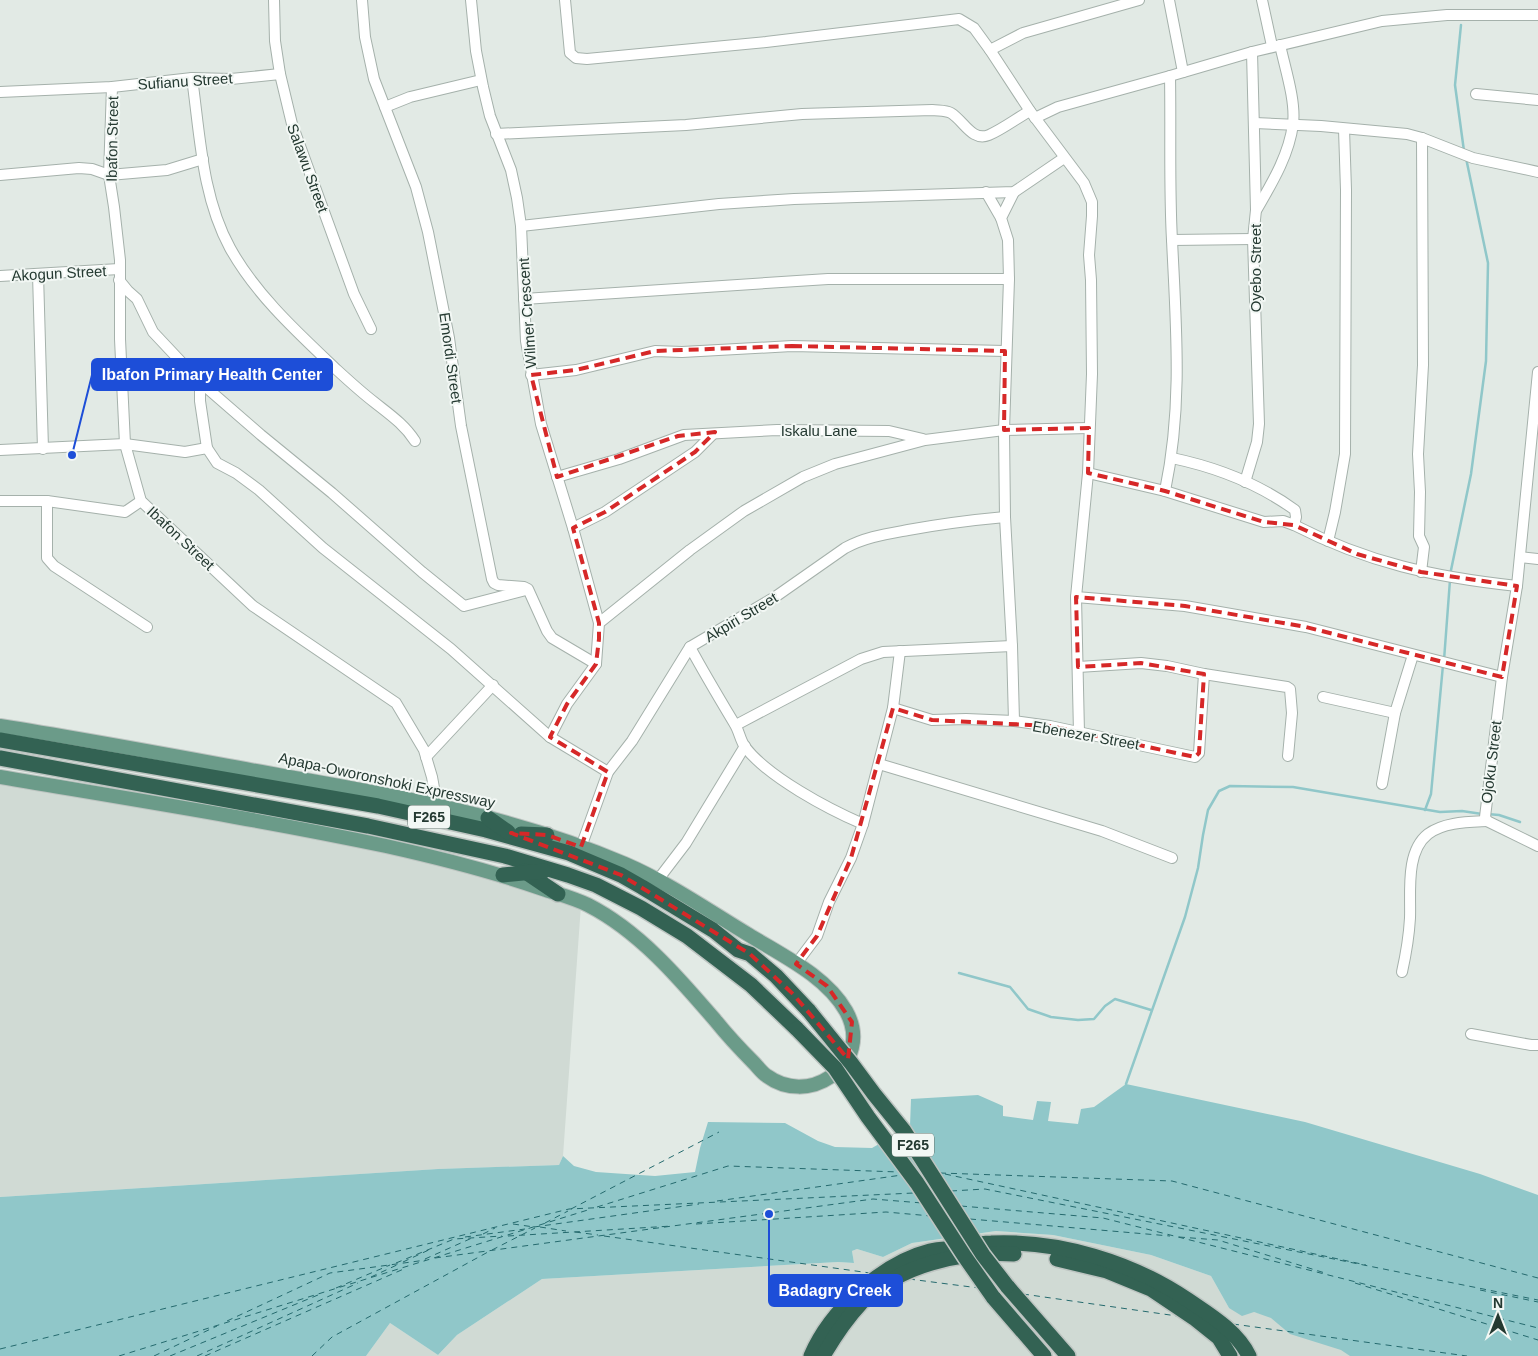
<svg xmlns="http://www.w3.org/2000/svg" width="1538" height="1356" font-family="Helvetica,sans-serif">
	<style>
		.built { fill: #d0dad4 }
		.water { fill: #90c7c9 }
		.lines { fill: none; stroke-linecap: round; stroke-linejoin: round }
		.stream { stroke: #90c7c9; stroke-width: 2.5 }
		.ferry { stroke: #256a6e; stroke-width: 1; stroke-dasharray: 6 5; stroke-linecap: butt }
		.minor-casing { stroke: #a5b1ab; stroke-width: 12 }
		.major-casing { stroke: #bdc4c1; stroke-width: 16 }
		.highway-casing { stroke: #bdc4c1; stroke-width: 18 }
		.minor { stroke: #fff; stroke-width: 10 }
		.major { stroke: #6b9b89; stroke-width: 14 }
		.highway { stroke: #336253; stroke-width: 15 }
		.highway-bridge-casing { stroke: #bdc4c1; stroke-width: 18; stroke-linecap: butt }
		.highway-bridge { stroke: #336253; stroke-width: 15 }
		.marked { fill: none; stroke: #d62828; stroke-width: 4; stroke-dasharray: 10 6; stroke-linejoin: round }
		.labels { text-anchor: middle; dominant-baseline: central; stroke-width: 4; stroke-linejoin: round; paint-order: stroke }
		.shield { fill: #f2f7f4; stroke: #62726c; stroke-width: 1 }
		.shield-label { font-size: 14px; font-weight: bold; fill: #243931 }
		.street-label { font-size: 15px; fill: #243931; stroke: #f2f7f4 }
		.leader { fill: none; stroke: #1d4ed8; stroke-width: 2 }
		.callout-dot { fill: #1d4ed8; stroke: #f2f7f4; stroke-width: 2 }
		.callout { fill: #1d4ed8; stroke: #1d4ed8; stroke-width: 2 }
		.callout-label { font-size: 16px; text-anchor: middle; font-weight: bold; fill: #fff }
	</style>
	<rect width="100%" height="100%" fill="#e2eae5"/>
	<!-- built -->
	<g class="built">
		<path d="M0,774L398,847L581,905L563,1156L559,1165L438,1169L0,1197Z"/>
		<path d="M996,1231L1053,1235L1151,1255L1211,1276L1229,1308L1254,1312L1304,1325L1365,1356H366L390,1323L438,1355L457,1335L542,1279L838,1262L854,1263L852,1251L857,1249L883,1257L912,1243Z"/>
	</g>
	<!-- water -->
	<path class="water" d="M1126,1084L1305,1122L1480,1174L1538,1195V1356H1350L1341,1350L1290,1334L1271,1318L1254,1312L1242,1316L1229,1308L1211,1276L1151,1255L1053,1235L996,1231L912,1243L883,1257L857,1249L852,1251L854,1263L838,1262L542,1279L457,1335L438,1355L390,1323L366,1356H0V1197L438,1169L559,1165L563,1156L574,1166L596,1172L655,1176L695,1172L700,1148L708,1122L785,1123L818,1141L835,1147L872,1148L910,1126L911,1099L978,1095L1003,1106V1116L1033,1120L1037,1101L1051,1102L1048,1121L1078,1124L1081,1109L1094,1107Z"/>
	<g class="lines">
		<!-- stream -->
		<g class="stream">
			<path d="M1461,25L1455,85L1464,151"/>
			<path d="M1450,575L1471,474L1486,361L1488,263L1466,158"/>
			<path d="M1444,660L1450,580"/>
			<path d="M1425,810L1431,794L1443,665"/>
			<path d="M1487,814L1499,815L1520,822"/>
			<path d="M959,973L1010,987L1028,1009L1051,1017L1078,1020L1094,1019L1105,1006L1115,999L1151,1010"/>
			<path d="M1126,1084L1185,917L1198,868L1203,835L1208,810L1219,791L1230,786L1293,787L1440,812L1462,811L1482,814"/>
		</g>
		<!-- ferry -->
		<g class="ferry">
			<path d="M940,1173L1172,1181L1538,1278"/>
			<path d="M945,1174L1366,1265"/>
			<path d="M951,1191L985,1189L1538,1300"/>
			<path d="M717,1201L902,1175"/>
			<path d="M961,1206L1103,1218L1538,1328"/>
			<path d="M597,1207L728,1166L899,1172"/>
			<path d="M571,1209L719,1132"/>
			<path d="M970,1219L1170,1236"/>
			<path d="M545,1223L568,1211"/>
			<path d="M513,1224L534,1227"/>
			<path d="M696,1224L886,1212L931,1216"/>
			<path d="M534,1227L699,1204"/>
			<path d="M540,1227L566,1231"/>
			<path d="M575,1232L598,1235"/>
			<path d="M483,1234L495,1228"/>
			<path d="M508,1236L672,1226"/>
			<path d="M604,1236L870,1273"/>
			<path d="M465,1237L525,1229"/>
			<path d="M1179,1237L1218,1240L1325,1273"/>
			<path d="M492,1250L535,1228"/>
			<path d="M435,1258L873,1199L922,1203"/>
			<path d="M425,1259L472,1238"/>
			<path d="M403,1262L433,1248"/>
			<path d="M396,1263L454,1239L502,1236"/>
			<path d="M371,1277L399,1264"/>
			<path d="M909,1279L979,1288"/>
			<path d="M1355,1283L1538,1340"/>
			<path d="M336,1288L390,1265"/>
			<path d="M1480,1290L1538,1302"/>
			<path d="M1023,1294L1177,1316"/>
			<path d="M227,1321L330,1273L426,1260"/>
			<path d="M1233,1324L1467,1356"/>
			<path d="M0,1349L569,1209L914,1193"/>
			<path d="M119,1356L591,1209"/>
			<path d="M154,1356L217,1326"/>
			<path d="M170,1356L318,1295"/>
			<path d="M197,1356L358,1283"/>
			<path d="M205,1356L406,1268"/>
			<path d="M312,1356L332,1337L488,1252"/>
		</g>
		<!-- minor casing -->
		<g class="minor-casing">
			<g id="minor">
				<path d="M274,0L275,41L280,74L292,124L354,294L371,329"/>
				<path d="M362,0L365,37L374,79L416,187L428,232L449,338L461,426L492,579L494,583L498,585L524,587L528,589L547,631L552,638L596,664"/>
				<path d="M471,0L476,51L483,87L490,116L511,170L517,198L521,226L526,341L541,424L573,528L599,623"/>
				<path d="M565,0L570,53L576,58L587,59L766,42L959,19L974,28L990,50L1030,111L1084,183L1092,202V216L1089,255L1091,280L1092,374L1088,473L1076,597L1079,733"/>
				<path d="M1169,0L1183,72"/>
				<path d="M1262,0L1272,46"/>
				<path d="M990,50L1023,33L1139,0"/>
				<path d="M192,78C200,135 202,197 230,248C256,295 298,333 337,370C349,381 361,392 374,402C389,414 404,424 415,441"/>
				<path d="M112,87L109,175L114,207L120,260V339L125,444L141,501L253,606L396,703L424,750L432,777L434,788L432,805"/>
				<path d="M0,92L112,87L192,78L231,79L280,74"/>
				<path d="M1476,94L1538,100"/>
				<path d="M385,107L410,97L481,80"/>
				<path d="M1035,118L1058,107L1170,76L1252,52L1382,21L1447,15H1538"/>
				<path d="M1255,123L1321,126L1407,134L1422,138L1473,158L1538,172"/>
				<path d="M496,134L686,125L802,114L932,110C939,111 945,110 951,113C964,121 972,142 989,135C1003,129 1017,118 1030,111"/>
				<path d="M0,175L79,168L92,169L109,175L167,170L203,159"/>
				<path d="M986,192L1001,218"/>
				<path d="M1257,209C1272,183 1289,155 1293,124C1296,101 1285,68 1280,45"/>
				<path d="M521,226L719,204L794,199L1014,192L1064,158"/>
				<path d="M1172,240L1253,239"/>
				<path d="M38,274L43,449"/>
				<path d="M0,276L119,269"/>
				<path d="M119,280L128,291L137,299L153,332L200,382L261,435L332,493L422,572L464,606L526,590"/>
				<path d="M524,299L828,279H1009"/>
				<path d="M1538,372L1517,586L1502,677L1485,817L1487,821L1538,846"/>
				<path d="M531,375L576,370L655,351L682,352L792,346L1005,351"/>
				<path d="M200,382V401L207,448"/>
				<path d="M0,450L125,444L185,452L207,448L217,463L236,473L259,490L323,548L451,649L550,737L608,772"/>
				<path d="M1172,458C1215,467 1259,484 1295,510L1296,517L1294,525"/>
				<path d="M1088,473L1165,491L1264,522L1283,521L1294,525C1368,563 1434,577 1517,586"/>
				<path d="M557,477L619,459L684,435L777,430L889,431L923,439"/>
				<path d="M1245,482L1257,442L1259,424L1253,239L1256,210L1252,52"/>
				<path d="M1165,491C1183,405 1176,326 1172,240C1169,186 1171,131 1170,76"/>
				<path d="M0,501H47L125,512L141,501"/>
				<path d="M47,501V558L54,566L147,627"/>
				<path d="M573,528L605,512L695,452L713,434"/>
				<path d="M1328,541L1335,512L1345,454L1346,190L1344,129"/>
				<path d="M1520,557L1538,559"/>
				<path d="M1421,572L1424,547L1419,536L1420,492L1418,454L1423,365L1422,138"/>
				<path d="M1076,597L1185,606L1306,627L1502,677"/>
				<path d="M690,647C704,673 719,698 734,723C739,730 740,740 745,747C768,777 828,809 863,824"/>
				<path d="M1078,667L1141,663L1167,666L1204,674L1287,687L1290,689L1292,713L1288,756"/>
				<path d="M1323,697L1395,713"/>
				<path d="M893,708L932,720L966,719L1014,721L1050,726L1195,757L1199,753L1204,674"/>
				<path d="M1014,721L1012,646L1005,517L1004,430L1009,279L1008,240L1001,218L1014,192"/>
				<path d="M736,725L861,659L883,652L1012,646"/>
				<path d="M550,737L567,704L596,664L599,623L690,550L744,511L803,477L835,464L925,440L1004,430L1089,428"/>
				<path d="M426,757L493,685"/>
				<path d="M879,764L1102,831L1172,858"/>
				<path d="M1382,784L1395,713L1413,655"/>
				<path d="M581,847L608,772L632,741L690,647L775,597L845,548C865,537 886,534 908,530C941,524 972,520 1005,517"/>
				<path d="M657,881L686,843L745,746"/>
				<path d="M796,964L817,936L829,902L851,858L863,824L893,708L900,651"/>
				<path d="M1402,972C1406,954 1409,936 1410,918C1411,893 1405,852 1428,834C1444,822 1468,822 1487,821"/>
				<path d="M1471,1034L1531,1045H1538"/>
			</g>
		</g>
		<!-- major casing -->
		<g class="major-casing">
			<path id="major" d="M0,726C95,741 189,759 283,776C398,796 516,817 625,864C669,883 709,911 749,935C783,956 826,976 846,1011C860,1036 853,1062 830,1077C811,1090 786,1090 767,1076C762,1073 758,1067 754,1063C740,1049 727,1035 715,1020C679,978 639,931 588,905C574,898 558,894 543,889C491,871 440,858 386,846C258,819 129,799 0,777"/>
		</g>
		<!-- highway casing -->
		<g class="highway-casing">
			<g id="highway">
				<path d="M0,740L378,806L486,830L569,853L621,875L642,887L713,930L738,950L750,954L776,976L809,1011"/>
				<path d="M0,758L368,826L505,856L568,875L596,885L641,908L687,936L751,985L797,1029"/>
				<path d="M488,818L508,832"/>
				<path d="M521,834L547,835"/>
				<path d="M524,871L558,894"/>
				<path d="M503,875L544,871"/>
				<path d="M1057,1259L1107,1271L1151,1289L1194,1318L1219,1338L1230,1356"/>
				<path d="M1007,1286L1068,1356"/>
				<path d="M993,1297L1044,1356"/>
				<path d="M811,1356C830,1311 882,1263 930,1251C939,1249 948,1249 957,1248C968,1246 979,1243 991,1243C1059,1240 1132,1262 1188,1300C1210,1315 1237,1331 1249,1356"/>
				<path d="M823,1356C834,1337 846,1319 861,1303C901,1264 960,1251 1014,1254"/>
			</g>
		</g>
		<!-- minor -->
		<use href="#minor" class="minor"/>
		<!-- major -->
		<use href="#major" class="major"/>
		<!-- highway -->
		<use href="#highway" class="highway"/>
		<!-- highway-bridge casing -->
		<g class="highway-bridge-casing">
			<g id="highway-bridge">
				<path d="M809,1011L851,1063L874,1094L904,1131L983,1255L1007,1286"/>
				<path d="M797,1029L835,1068L868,1117L917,1183L965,1257L993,1297"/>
			</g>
		</g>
		<!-- highway-bridge -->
		<use href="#highway-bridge" class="highway-bridge"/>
	</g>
	<!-- marked area -->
	<path class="marked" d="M792,346L1005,351L1004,430L1089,428L1088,473L1165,491L1264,522L1294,525L1357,554L1421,572L1517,586L1502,677L1306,627L1185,606L1076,597L1078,667L1141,663L1204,674L1199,753L1195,757L1050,726L932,720L893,708L851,858L817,936L796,964L827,986L852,1022L848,1059L793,994L750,954L621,875L511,833L547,835L581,847L608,772L550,737L567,704L596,664L599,639V623L573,528L605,512L695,452L715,432L678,436L557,477L531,375L576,370L655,351Z"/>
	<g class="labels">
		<!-- shield labels -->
		<g class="shield">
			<rect x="408" y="805.5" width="42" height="23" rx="4"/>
			<rect x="892" y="1133.5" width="42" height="23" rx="4"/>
		</g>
		<g class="shield-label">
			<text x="429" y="817">F265</text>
			<text x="913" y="1145">F265</text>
		</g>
		<!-- street labels -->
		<g class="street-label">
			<text transform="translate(185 81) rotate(-4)">Sufianu Street</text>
			<text transform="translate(112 139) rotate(-89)">Ibafon Street</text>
			<text transform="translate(308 168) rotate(70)">Salawu Street</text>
			<text transform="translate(1255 268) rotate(-90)">Oyebo Street</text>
			<text transform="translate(59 273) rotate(-3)">Akogun Street</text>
			<text transform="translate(527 313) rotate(-94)">Wilmer Crescent</text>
			<text transform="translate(451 358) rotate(82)">Emordi Street</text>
			<text x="819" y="430">Iskalu Lane</text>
			<text transform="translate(181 538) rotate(43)">Ibafon Street</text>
			<text transform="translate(741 617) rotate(-31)">Akpiri Street</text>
			<text transform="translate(1086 735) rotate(10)">Ebenezer Street</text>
			<text transform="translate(1491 762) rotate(-83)">Ojoku Street</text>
			<text transform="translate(387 780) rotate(12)">Apapa-Oworonshoki Expressway</text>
		</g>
	</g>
	<!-- callouts -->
	<path class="leader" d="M72 455L92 375M769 1214L769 1290"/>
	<g class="callout-dot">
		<circle cx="72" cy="455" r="5"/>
		<circle cx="769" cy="1214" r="5"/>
	</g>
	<g class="callout">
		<rect x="92" y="359" width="240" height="31" rx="5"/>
		<rect x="769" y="1275" width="133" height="31" rx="5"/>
	</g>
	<g class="callout-label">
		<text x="212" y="380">Ibafon Primary Health Center</text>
		<text x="835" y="1296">Badagry Creek</text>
	</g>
	<!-- north arrow -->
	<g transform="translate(1498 1316)" stroke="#f2f7f4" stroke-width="4" paint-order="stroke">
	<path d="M0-4L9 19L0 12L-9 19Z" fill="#243931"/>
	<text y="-8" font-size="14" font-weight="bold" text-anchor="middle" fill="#243931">N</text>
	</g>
</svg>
